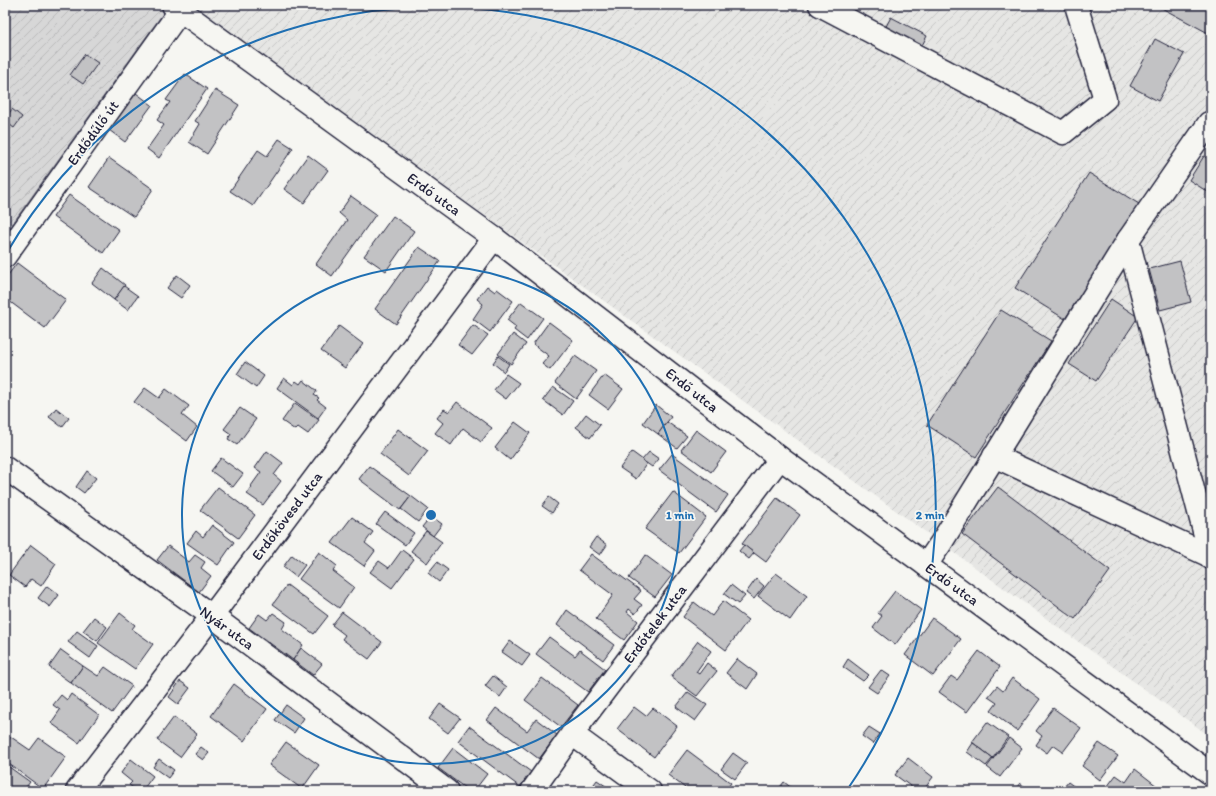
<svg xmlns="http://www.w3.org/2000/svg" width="1216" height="796" font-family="Itim,sans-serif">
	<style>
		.industrial { fill: url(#industrial-furrows) }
		.garden { fill: url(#garden-furrows); stroke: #7c7c89 }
		.building { fill: #c2c2c4; stroke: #22223b }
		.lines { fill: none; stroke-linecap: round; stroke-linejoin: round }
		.minor-casing { stroke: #22223b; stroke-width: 25 }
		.minor { stroke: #f6f6f2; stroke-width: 22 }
		.ring { fill: none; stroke: #1f6fb2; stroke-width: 2 }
		.labels { text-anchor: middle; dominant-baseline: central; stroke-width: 3.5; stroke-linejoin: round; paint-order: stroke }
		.street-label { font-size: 15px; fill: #22223b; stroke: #f6f6f2 }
		.centre { fill: #1f6fb2; stroke: #f6f6f2; stroke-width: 2 }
		.ring-label { font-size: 12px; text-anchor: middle; font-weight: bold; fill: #1f6fb2; stroke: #f6f6f2; stroke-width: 3.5; stroke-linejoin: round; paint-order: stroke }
	</style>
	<defs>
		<pattern id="industrial-furrows" width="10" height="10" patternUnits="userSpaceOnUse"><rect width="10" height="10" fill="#e6e6e4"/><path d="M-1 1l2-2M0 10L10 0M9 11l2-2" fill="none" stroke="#c5c5c4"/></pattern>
		<pattern id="garden-furrows" width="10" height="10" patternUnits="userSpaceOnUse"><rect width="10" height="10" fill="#d7d7d7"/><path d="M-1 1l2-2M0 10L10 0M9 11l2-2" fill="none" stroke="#b8b8b9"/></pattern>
	</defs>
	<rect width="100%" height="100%" fill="#f6f6f2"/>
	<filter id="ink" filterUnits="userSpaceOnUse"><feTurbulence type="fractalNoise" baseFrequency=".025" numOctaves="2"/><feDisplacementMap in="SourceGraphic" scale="8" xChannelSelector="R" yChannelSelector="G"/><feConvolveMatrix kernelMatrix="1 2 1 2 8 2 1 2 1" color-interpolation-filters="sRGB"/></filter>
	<g filter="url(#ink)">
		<!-- industrial -->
		<path class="industrial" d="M192,5H1211V737L941,543Z"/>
		<!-- garden -->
		<path class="garden" d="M5,5H169L5,234Z"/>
		<!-- building -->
		<g class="building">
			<path d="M1156,5H1211V31L1210,34Z"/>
			<path d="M891,17L927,36L919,51L883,32Z"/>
			<path d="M1155,39L1184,54L1158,101L1130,86Z"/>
			<path d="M85,54L98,63L83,84L70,75Z"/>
			<path d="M185,74L207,89L159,158L147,149L164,125L157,120L170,102L166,100Z"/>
			<path d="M215,90L239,105L207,154L189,142L200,124L195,121Z"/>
			<path d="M136,93L152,105L125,142L109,130Z"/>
			<path d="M12,109L22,117L14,128L5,121V119Z"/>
			<path d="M279,139L293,148L253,206L230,191L258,150L267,156Z"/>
			<path d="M308,155L328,170L304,203L284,189Z"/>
			<path d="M1204,156L1211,161V194L1189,180Z"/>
			<path d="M109,158L153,189L134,217L89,187Z"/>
			<path d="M1089,173L1139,204L1065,319L1015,288Z"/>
			<path d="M69,195L119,230L103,253L53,217Z"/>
			<path d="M351,196L376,214L332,276L316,264L347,220L339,213Z"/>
			<path d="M393,216L414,231L386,271L364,256Z"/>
			<path d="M419,247L440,261L396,324L375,309Z"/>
			<path d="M1180,261L1191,302L1160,310L1149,269Z"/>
			<path d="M17,263L66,300L45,328L5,298V279Z"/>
			<path d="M103,268L125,285L114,300L92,283Z"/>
			<path d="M177,275L190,285L181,298L167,288Z"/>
			<path d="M124,286L138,296L128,310L114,300Z"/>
			<path d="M487,286L495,292L497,289L513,301L490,332L473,319L483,304L477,299Z"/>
			<path d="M1111,299L1138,317L1096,381L1069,364Z"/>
			<path d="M521,302L543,318L527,340L514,330L516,327L507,320Z"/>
			<path d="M1001,310L1051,341L976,457L927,425Z"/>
			<path d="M549,322L573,340L550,370L542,364L549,356L533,344Z"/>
			<path d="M473,325L488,335L472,355L458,345Z"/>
			<path d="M339,326L363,344L345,368L321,351Z"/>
			<path d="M513,334L526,344L511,364L498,354Z"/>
			<path d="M498,356L509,364L504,372L493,363Z"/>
			<path d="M575,356L596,371L576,399L555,383Z"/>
			<path d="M245,362L264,376L256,388L237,374Z"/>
			<path d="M506,374L519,383L506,399L494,390Z"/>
			<path d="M604,375L623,389L608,409L589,395Z"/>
			<path d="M284,378L293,385L296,381L300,384L303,380L317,391L314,395L319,398L317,400L326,407L318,418L277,388Z"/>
			<path d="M553,387L573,401L563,415L543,400Z"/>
			<path d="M145,388L159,398L166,389L189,406L182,415L197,427L187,441L134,402Z"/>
			<path d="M457,402L492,428L481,442L463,428L451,445L435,433L443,423L437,418L444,409L449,412Z"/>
			<path d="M295,403L319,420L308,434L298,427L295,430L282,421Z"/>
			<path d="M656,405L671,417L658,434L643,423Z"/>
			<path d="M56,408L69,418L62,427L49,417Z"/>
			<path d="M240,408L256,419L237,445L228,439L231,434L224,429Z"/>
			<path d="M586,414L600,425L590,438L576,427Z"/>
			<path d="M515,422L530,433L510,460L495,448Z"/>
			<path d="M667,422L687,436L677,448L658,434Z"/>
			<path d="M398,429L428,451L409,476L380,454Z"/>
			<path d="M696,430L726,452L711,472L681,450Z"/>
			<path d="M267,451L283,463L274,475L281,481L263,505L247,494L252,487L251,486L261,472L255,468Z"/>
			<path d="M632,452L647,463L636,479L620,468Z"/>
			<path d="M649,452L659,459L652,467L642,460Z"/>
			<path d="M672,454L728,495L716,512L659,470Z"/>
			<path d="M221,458L243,474L233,487L211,471Z"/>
			<path d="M369,466L411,496L400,510L359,479Z"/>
			<path d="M87,471L96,478L84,493L76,487Z"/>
			<path d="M218,487L255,515L238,538L200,510Z"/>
			<path d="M998,487L1110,571L1075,619L962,534Z"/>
			<path d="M673,492L706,517L679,553L645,529Z"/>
			<path d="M411,496L428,509L418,522L401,509Z"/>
			<path d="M549,497L558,504L552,513L542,506Z"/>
			<path d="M777,498L800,515L766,562L742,544Z"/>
			<path d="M385,512L414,533L405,545L376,524Z"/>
			<path d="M431,516L442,524L433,536L422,527Z"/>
			<path d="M352,517L373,532L365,543L375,551L364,566L332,543Z"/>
			<path d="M212,525L234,542L218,565L187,543L196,531L203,537Z"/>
			<path d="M426,531L442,542L427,563L411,551Z"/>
			<path d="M596,537L607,545L600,555L589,547Z"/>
			<path d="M31,545L56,564L41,586L31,579L25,587L9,575Z"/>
			<path d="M744,545L754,553L749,559L739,551Z"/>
			<path d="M168,546L189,562L195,555L205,562L201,568L211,576L199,592L157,560Z"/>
			<path d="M402,550L414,559L392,588L370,572L379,561L389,568Z"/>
			<path d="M319,552L337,566L333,571L354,587L339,608L299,579Z"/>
			<path d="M591,554L641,591L634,599L642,605L635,614L629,609L627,612L638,621L624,640L596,619L613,595L579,570Z"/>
			<path d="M292,555L305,565L296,577L283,567Z"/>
			<path d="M645,555L672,575L655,597L629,578Z"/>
			<path d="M437,562L448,570L439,582L428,573Z"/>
			<path d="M776,573L807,596L790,620L758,596Z"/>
			<path d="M756,579L764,586L754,599L746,593Z"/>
			<path d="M287,585L328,616L314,634L273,604Z"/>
			<path d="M731,585L745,596L738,604L724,594Z"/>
			<path d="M47,586L59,595L50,607L38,598Z"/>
			<path d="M895,591L921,610L895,645L873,628L882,616L878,613Z"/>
			<path d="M723,601L748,620L726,650L683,617L694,602L712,616Z"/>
			<path d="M567,610L614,645L603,660L557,625Z"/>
			<path d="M342,612L382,642L369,659L342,639L345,635L332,625Z"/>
			<path d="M120,613L135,625L132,629L153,644L135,669L98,643Z"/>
			<path d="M273,613L286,622L282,629L303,645L293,660L249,628L259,614L267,620Z"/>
			<path d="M94,617L107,627L97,641L83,631Z"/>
			<path d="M932,618L961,639L933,676L905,655Z"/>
			<path d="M77,631L98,646L90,658L68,642Z"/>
			<path d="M549,637L575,656L580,650L605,669L588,692L536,654Z"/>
			<path d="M510,641L530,655L522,666L502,652Z"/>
			<path d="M698,641L711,651L696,672L699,674L707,663L717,671L697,696L671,677Z"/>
			<path d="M301,648L322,664L313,675L293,660Z"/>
			<path d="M61,650L83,666L71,683L49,667Z"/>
			<path d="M979,651L1000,667L967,712L939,692L951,676L957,680Z"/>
			<path d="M737,659L757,674L747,689L726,673Z"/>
			<path d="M848,659L869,675L863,681L843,667Z"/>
			<path d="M83,666L98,676L105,667L132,686L112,713L71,683Z"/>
			<path d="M881,670L890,676L877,693L868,687Z"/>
			<path d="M493,676L507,687L500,697L485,686Z"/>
			<path d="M542,678L578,705L561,727L525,700Z"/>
			<path d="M1012,678L1040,699L1017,731L991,711L997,703L988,697L997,686L1003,691Z"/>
			<path d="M180,681L190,688L178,704L169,697Z"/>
			<path d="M234,684L267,709L244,741L211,716Z"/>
			<path d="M688,692L707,705L695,721L676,707Z"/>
			<path d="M71,694L99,715L79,743L51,723L60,710L53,705L61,695L67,700Z"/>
			<path d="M440,704L460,718L448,733L429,719Z"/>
			<path d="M286,705L304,718L294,733L275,720Z"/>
			<path d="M634,707L646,716L653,708L677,726L654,757L617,729Z"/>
			<path d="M496,708L527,731L536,719L557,735L539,759L487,720Z"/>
			<path d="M1053,708L1081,728L1063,752L1053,745L1047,753L1036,745L1042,736L1036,731Z"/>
			<path d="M174,717L197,734L180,757L157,740Z"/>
			<path d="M987,722L1008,737L993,758L972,742Z"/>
			<path d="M469,726L531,772L520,787L458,741Z"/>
			<path d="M869,727L880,734L873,744L862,736Z"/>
			<path d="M11,737L30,750L39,738L66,757L43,789L5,761V745Z"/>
			<path d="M1009,738L1022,748L1000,777L987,767Z"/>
			<path d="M286,742L319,765L302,789L269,765Z"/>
			<path d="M973,743L993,758L986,766L967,752Z"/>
			<path d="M1099,743L1118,756L1100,780L1082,766Z"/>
			<path d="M201,747L209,753L203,760L195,754Z"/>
			<path d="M453,748L487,774L474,791H469L438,768Z"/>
			<path d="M687,750L731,783L725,791H689L668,775Z"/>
			<path d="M733,753L747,763L735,779L721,769Z"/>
			<path d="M908,758L933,777L923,791H917L895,775Z"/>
			<path d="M131,759L153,776L142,791H138L129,785L132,782L121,773Z"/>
			<path d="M159,759L174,770L168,778L153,767Z"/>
			<path d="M5,764L30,782L23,791H5Z"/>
			<path d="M1135,769L1157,786L1153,791H1104L1116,775L1126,782Z"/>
			<path d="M597,780L613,791H589Z"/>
			<path d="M784,782L793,789L791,791H777Z"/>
			<path d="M1068,782L1080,791H1048L1053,785L1061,791Z"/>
			<path d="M1020,783L1030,791H1014Z"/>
		</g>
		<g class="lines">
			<!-- minor casing -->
			<g class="minor-casing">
				<g id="minor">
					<path d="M173,5L494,238L780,458L1211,774"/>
					<path d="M820,5L1063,133L1105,99L1076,5"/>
					<path d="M1128,240L1211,558"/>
					<path d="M5,256L180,11"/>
					<path d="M994,456L1210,556"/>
					<path d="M5,468L212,616L447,791"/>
					<path d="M926,565L941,543L1128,240L1209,123L1211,125"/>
					<path d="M572,734L650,791"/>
					<path d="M77,791L212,616L494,238"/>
					<path d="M532,791L572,734L780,458"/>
				</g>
			</g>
			<!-- minor -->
			<use href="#minor" class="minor"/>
		</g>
	</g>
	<!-- distance rings -->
	<g class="ring">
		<circle cx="431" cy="515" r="249"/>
		<path d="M6 254A499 499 0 1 1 847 790"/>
	</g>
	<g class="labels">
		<!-- street labels -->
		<g class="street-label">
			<text transform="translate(93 133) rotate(-54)">Erdődűlő út</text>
			<text transform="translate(434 194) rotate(36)">Erdő utca</text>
			<text transform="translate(692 390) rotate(38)">Erdő utca</text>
			<text transform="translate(287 516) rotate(-53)">Erdőkövesd utca</text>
			<text transform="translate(952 584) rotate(36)">Erdő utca</text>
			<text transform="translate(655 624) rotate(-53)">Erdőtelek utca</text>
			<text transform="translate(227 628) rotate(36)">Nyár utca</text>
		</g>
	</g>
	<circle cx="431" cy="515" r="6" class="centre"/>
	<g class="ring-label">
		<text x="680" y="519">1 min</text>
		<text x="930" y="519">2 min</text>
	</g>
	<!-- margin -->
	<rect width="1216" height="796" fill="none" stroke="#f6f6f2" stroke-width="20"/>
	<rect x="10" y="10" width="1196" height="776" fill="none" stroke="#22223b" stroke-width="1.5" filter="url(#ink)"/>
</svg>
